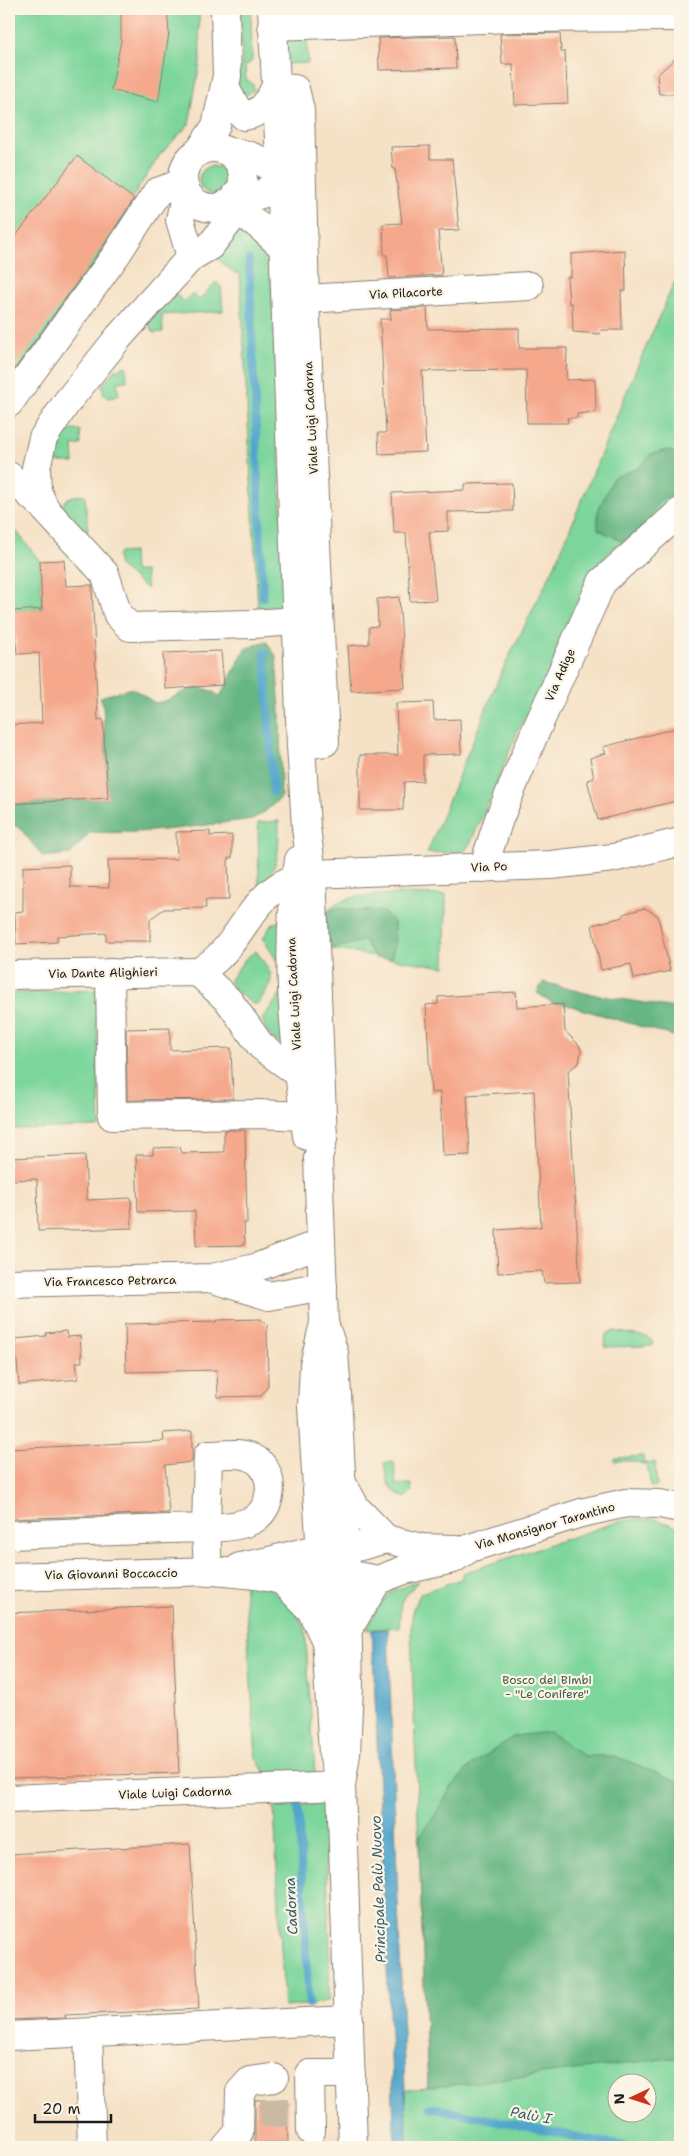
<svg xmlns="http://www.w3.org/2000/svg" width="689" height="2156" font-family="'Shantell Sans',sans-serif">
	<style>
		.green { fill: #7cd59b; stroke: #4c785c; fill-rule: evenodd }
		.forest { fill: #65b683; stroke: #406950 }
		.water { fill: #4fa5cb; stroke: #366074 }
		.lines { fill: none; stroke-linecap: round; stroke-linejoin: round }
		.stream { stroke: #4fa5cb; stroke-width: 8 }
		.building { fill: #f5a88c }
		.minor-tunnel { stroke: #cabaa3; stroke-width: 28; stroke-dasharray: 28 14; stroke-linecap: butt }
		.minor-casing { stroke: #887e70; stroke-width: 30 }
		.major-casing { stroke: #887e70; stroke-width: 30 }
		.minor { stroke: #fff; stroke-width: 28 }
		.major { stroke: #fff; stroke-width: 28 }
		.labels { text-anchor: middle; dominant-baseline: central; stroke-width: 4.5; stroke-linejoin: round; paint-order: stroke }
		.street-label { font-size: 12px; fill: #1c1c1c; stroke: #fcf5e5 }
		.park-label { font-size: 12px; fill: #3e5d48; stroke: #fcf5e5 }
		.water-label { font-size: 14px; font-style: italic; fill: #335a6b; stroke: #fcf5e5 }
	</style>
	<rect width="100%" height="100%" fill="#fcf5e5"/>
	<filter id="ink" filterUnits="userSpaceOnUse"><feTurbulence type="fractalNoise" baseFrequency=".02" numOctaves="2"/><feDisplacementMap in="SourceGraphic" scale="10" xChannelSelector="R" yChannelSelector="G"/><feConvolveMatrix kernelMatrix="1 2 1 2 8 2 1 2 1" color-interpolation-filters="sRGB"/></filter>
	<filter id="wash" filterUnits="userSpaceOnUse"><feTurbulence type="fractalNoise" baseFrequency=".0096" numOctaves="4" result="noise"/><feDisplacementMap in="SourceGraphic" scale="20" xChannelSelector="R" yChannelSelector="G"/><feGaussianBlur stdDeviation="1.12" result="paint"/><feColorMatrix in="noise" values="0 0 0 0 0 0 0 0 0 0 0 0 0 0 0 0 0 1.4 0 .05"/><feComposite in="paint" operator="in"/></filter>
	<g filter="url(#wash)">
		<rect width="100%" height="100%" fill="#f5e1c5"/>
		<!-- green -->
		<g class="green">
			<path d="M9,9H199L200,62L189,124L160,155L132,198L145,208L9,393Z"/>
			<path d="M240,9H251L252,61L245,67L246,79L253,84L254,90L248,94H240L237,75L242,65Z"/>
			<path d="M307,32L308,63L284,64L283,41Z"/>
			<circle cx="213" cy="180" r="14"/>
			<path d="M242,231L260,244L271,258L285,599L279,609L258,610L240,273H234L211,253L225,237Z"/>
			<path d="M680,270V500L632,539L613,547L601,563L548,679L519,728L487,806L471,842L464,852L427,853L500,675L555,565L634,374Z"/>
			<path d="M216,282L221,287L223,311L162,315L163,332L154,333L148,324L174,292L184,302L192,294L199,300Z"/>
			<path d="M126,366L127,381L117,382L119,396L107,398L104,395L102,386L115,370Z"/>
			<path d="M80,430L81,445L73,446L74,463L56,462L53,459C53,451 58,437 64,433C68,430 75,430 80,430Z"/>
			<path d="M85,495L88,532C76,525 68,518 63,505C67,495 75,496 85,495Z"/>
			<path d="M9,522L40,561L42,609L9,611Z"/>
			<path d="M133,552L134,571H145L147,589L119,566L117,556L119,553Z"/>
			<path d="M279,821C278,847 282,867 259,886L258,823Z"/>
			<path d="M396,894L446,895L445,967L322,948V916C342,893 368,896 396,894Z"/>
			<path d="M283,919L284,972L263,939L271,925Z"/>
			<path d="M256,951C275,978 276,976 258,1004H253L236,991L229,981L246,958Z"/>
			<path d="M285,988L287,1045C271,1042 267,1033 262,1019Z"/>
			<path d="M96,990L100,1127L9,1129V993Z"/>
			<path d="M614,1331L646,1337L652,1341L653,1346L605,1347L606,1334Z"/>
			<path d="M643,1456V1463L655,1462L657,1486L650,1487L649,1472L646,1465L634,1461H615V1458Z"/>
			<path d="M394,1462L396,1485L411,1484L412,1491L405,1498C387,1489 387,1481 384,1463Z"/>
			<path d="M636,1519H656L680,1528V2147H407L405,2090L428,2088L411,1632L413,1608L421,1593L461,1579L463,1573L617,1522ZM616,2084H646V2114H616Z"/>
			<path d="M244,1579L258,1581L289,1602L305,1627L315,1773L273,1775L263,1770L256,1758Z"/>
			<path d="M418,1581L401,1602L399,1627L367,1630L375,1611L391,1592Z"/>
			<path d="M324,1803L330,1945L329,2000L315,2004L284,2007L274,1807Z"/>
		</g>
		<!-- forest -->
		<g class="forest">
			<path d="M668,450L680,455V491C675,494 667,496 662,499C656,504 654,510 651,516C645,528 633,536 621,541L598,529V511L614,477L639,468L651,454Z"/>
			<path d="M266,641L276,656L280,711L281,798L262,814L252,819C198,826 145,835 90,832L71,854L43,857L20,828L9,823V804L108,798L103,704L100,697L132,688L155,703C181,700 194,675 220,697L245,649Z"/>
			<path d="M336,908L360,911L372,910L383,912L394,922L395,945L391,959L375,958L364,940L334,949L326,936L325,913Z"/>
			<path d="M543,982L585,993L680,1009V1038L564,1004L556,1005L537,993Z"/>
			<path d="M550,1732L584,1756H615L680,1782V2057L428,2088L419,1837L434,1817L450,1789L469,1767L514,1736Z"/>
		</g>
		<!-- water -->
		<path class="water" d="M388,1629L405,2090L407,2147H395L372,1630Z"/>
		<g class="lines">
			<!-- stream -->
			<g class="stream">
				<path d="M249,260L263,597"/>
				<path d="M265,652L273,792"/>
				<path d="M298,1805L309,2004"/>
				<path d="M430,2107L627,2147"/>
			</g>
		</g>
		<g id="blocks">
			<!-- building -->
			<g class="building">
				<path d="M154,9H167L169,33L158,102L111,90L121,41V13Z"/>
				<path d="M560,33L561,52H565L568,103L515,105L513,64H502L500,34Z"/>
				<path d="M455,36L456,68L379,70L378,38Z"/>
				<path d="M680,54V94H659L657,75Z"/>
				<path d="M430,146V159H452L459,230L438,231L442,275L389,278L387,255H384L383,224L402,223L395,169H393L391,147Z"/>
				<path d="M77,156L134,199L103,246L9,377V245Z"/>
				<path d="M625,250L626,291H621L622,330H601L600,334L573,332L572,303L569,304L567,277H571V254Z"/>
				<path d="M427,308L428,329L519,328V348H567L566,380L595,379L596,412L577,414V418H567L568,423H527L526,370L422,371L426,452L379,454L378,433H386L380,319H391L390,310Z"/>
				<path d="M512,483L513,511L448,512V531L429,532L436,600L410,601L406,533H394L392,493L465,490V484Z"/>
				<path d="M64,560L66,586L92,585L98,720L103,719L108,798L9,804V725L42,723L39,653L17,654L13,611L42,609L40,561Z"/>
				<path d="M399,597L405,688L351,691L348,646L369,644V627L378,626L377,599Z"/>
				<path d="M221,651L224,685L165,689L163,653Z"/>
				<path d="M433,702L434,720L460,719L461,754L423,755V781L404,782L403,810H360V755H398L396,703Z"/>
				<path d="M680,727V800L598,820L587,780L594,778L590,758L606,753L603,747Z"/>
				<path d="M210,831V836L232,835V858H228L229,900H205L206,908L164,909L150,919V941H106V933L57,936V942L16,944L15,912L23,911V867L70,865V887L109,888L108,860L177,859L176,832Z"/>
				<path d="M645,908L658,916L670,971L634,979L631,964L601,970L592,925L623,917V914Z"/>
				<path d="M516,992L517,1007L563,1004L565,1031L579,1045L581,1051L579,1063L568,1071L580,1282L544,1283L542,1271L498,1273L496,1230L541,1227L534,1091L467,1095L470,1155L443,1156L440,1092L431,1093L426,1005L438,1004V997Z"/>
				<path d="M170,1028V1050L231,1048L233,1099L127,1100L126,1029Z"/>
				<path d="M224,1130H245L247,1223H244L245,1245L196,1246L195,1211L138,1212L136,1155H153V1148L179,1147L181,1153L224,1152Z"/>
				<path d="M85,1155L87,1200L131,1198L132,1228L38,1231L37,1179L9,1180V1158Z"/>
				<path d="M261,1319L267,1325L268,1386L261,1396L218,1397L217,1370L126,1372L125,1324L216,1322V1320Z"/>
				<path d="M66,1331L67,1337L80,1336L82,1362H76L78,1379L19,1385L15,1339L46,1336V1333Z"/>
				<path d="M192,1431V1462L165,1465L169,1513L9,1519V1449L164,1441L163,1433Z"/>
				<path d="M172,1606L179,1773L9,1778V1613Z"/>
				<path d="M190,1844L199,2009L65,2015L66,2018L9,2020V1854Z"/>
				<path d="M287,2099L288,2147H255V2100Z"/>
			</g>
		</g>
	</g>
	<g filter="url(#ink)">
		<use href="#blocks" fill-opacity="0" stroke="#887e70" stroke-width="1"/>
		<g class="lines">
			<!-- minor-tunnel -->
			<path class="minor-tunnel" d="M274,2099L275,2147"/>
			<!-- minor casing -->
			<g class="minor-casing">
				<g id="minor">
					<path d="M272,26L514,18L680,17"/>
					<path d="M225,88L237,109L244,116C262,114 268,102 275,88L295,89L300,110L305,299L325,742L301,745"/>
					<circle cx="213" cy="178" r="30"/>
					<path d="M200,150L216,126L227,76L225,9"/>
					<path d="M229,152C255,155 261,159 281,176C264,195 264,198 237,194"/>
					<path d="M186,192L180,220L191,257"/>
					<path d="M226,204L256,223L282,246"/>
					<path d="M238,210L210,246L191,257L119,337L67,402L43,438L36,468L37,491L45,509L105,574L118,615L130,627L252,624L297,621"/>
					<path d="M288,300L529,286"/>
					<path d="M9,403L116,255L157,192L183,183"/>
					<path d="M9,476L45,508"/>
					<path d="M483,868L499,819L533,737L602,582L680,512"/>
					<path d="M198,972C248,945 246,885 312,874L551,865L613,858L680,842"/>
					<path d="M110,973L112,1116L258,1114L304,1116"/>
					<path d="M9,975L198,972L229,1001L261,1046L299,1074L317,1081"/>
					<path d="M213,1279L269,1296L323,1286"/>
					<path d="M9,1283L212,1278L255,1268L321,1243"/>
					<path d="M343,1485L356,1508L386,1539"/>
					<path d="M9,1535C62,1533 115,1531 169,1529C192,1528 226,1530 248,1522C274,1513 278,1471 253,1458C240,1451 223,1455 208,1455L206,1528L208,1572"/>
					<path d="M240,1567L265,1562L320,1548L357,1547L386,1539L422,1548L455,1549"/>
					<path d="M9,1577L214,1571L256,1575L282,1580L311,1610L325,1639"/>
					<path d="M282,1580L313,1579L346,1574L378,1580L404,1570L453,1559L470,1548L581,1513L626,1503L660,1504L680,1508"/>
					<path d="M348,1629L378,1580"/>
					<path d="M9,1799L341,1786"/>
					<path d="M88,2033L92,2147"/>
					<path d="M9,2036L349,2020"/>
					<path d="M311,2131L310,2074H351"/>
					<path d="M226,2147L239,2132L240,2092L250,2081L274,2078"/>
				</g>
			</g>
			<!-- major casing -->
			<g class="major-casing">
				<g id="major">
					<path d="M272,9L281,176L301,745L306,827L312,874L323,1139L318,1158L324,1323L314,1365L312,1406L333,1754L341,1786"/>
					<path d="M299,860C283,952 295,1045 307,1136"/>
					<path d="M325,1326L334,1353L337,1393L346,1574L349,1686L346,1754L341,1786L353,2147"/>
				</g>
			</g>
			<!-- minor -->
			<use href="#minor" class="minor"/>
			<!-- major -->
			<use href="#major" class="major"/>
		</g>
	</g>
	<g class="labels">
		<!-- street labels -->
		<g class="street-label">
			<text transform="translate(406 293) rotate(-3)">Via Pilacorte</text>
			<text transform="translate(311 418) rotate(-93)">Viale Luigi Cadorna</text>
			<text transform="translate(560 675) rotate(-66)">Via Adige</text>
			<text transform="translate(489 867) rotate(-2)">Via Po</text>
			<text transform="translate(103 973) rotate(-1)">Via Dante Alighieri</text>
			<text transform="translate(294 994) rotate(-93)">Viale Luigi Cadorna</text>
			<text transform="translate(110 1281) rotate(-1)">Via Francesco Petrarca</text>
			<text transform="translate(545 1526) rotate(-16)">Via Monsignor Tarantino</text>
			<text transform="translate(111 1574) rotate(-1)">Via Giovanni Boccaccio</text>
			<text transform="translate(175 1793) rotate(-2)">Viale Luigi Cadorna</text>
		</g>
		<!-- park labels -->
		<g class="park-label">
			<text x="547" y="1680">Bosco dei Bimbi<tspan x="547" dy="14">- "Le Conifere"</tspan></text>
		</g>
		<!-- water labels -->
		<g class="water-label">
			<text transform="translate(378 1889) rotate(-92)">Principale Palù Nuovo</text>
			<text transform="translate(291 1906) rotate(-93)">Cadorna</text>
			<text transform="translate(531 2115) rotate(11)">Palù I</text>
		</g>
	</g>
	<!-- margin -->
	<rect width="689" height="2156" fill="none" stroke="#fcf5e5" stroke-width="30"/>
	<!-- north arrow -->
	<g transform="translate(632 2098) rotate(266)"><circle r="24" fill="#fcf5e5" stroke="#a29e95"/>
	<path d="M0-4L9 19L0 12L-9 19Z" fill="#c8321e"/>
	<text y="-8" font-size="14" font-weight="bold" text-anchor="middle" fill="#1c1c1c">N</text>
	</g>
	<!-- scale -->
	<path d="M35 2114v8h76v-8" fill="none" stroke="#1c1c1c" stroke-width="2.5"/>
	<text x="42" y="2114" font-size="15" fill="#1c1c1c" stroke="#fcf5e5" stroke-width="4" paint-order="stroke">20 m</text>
</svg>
